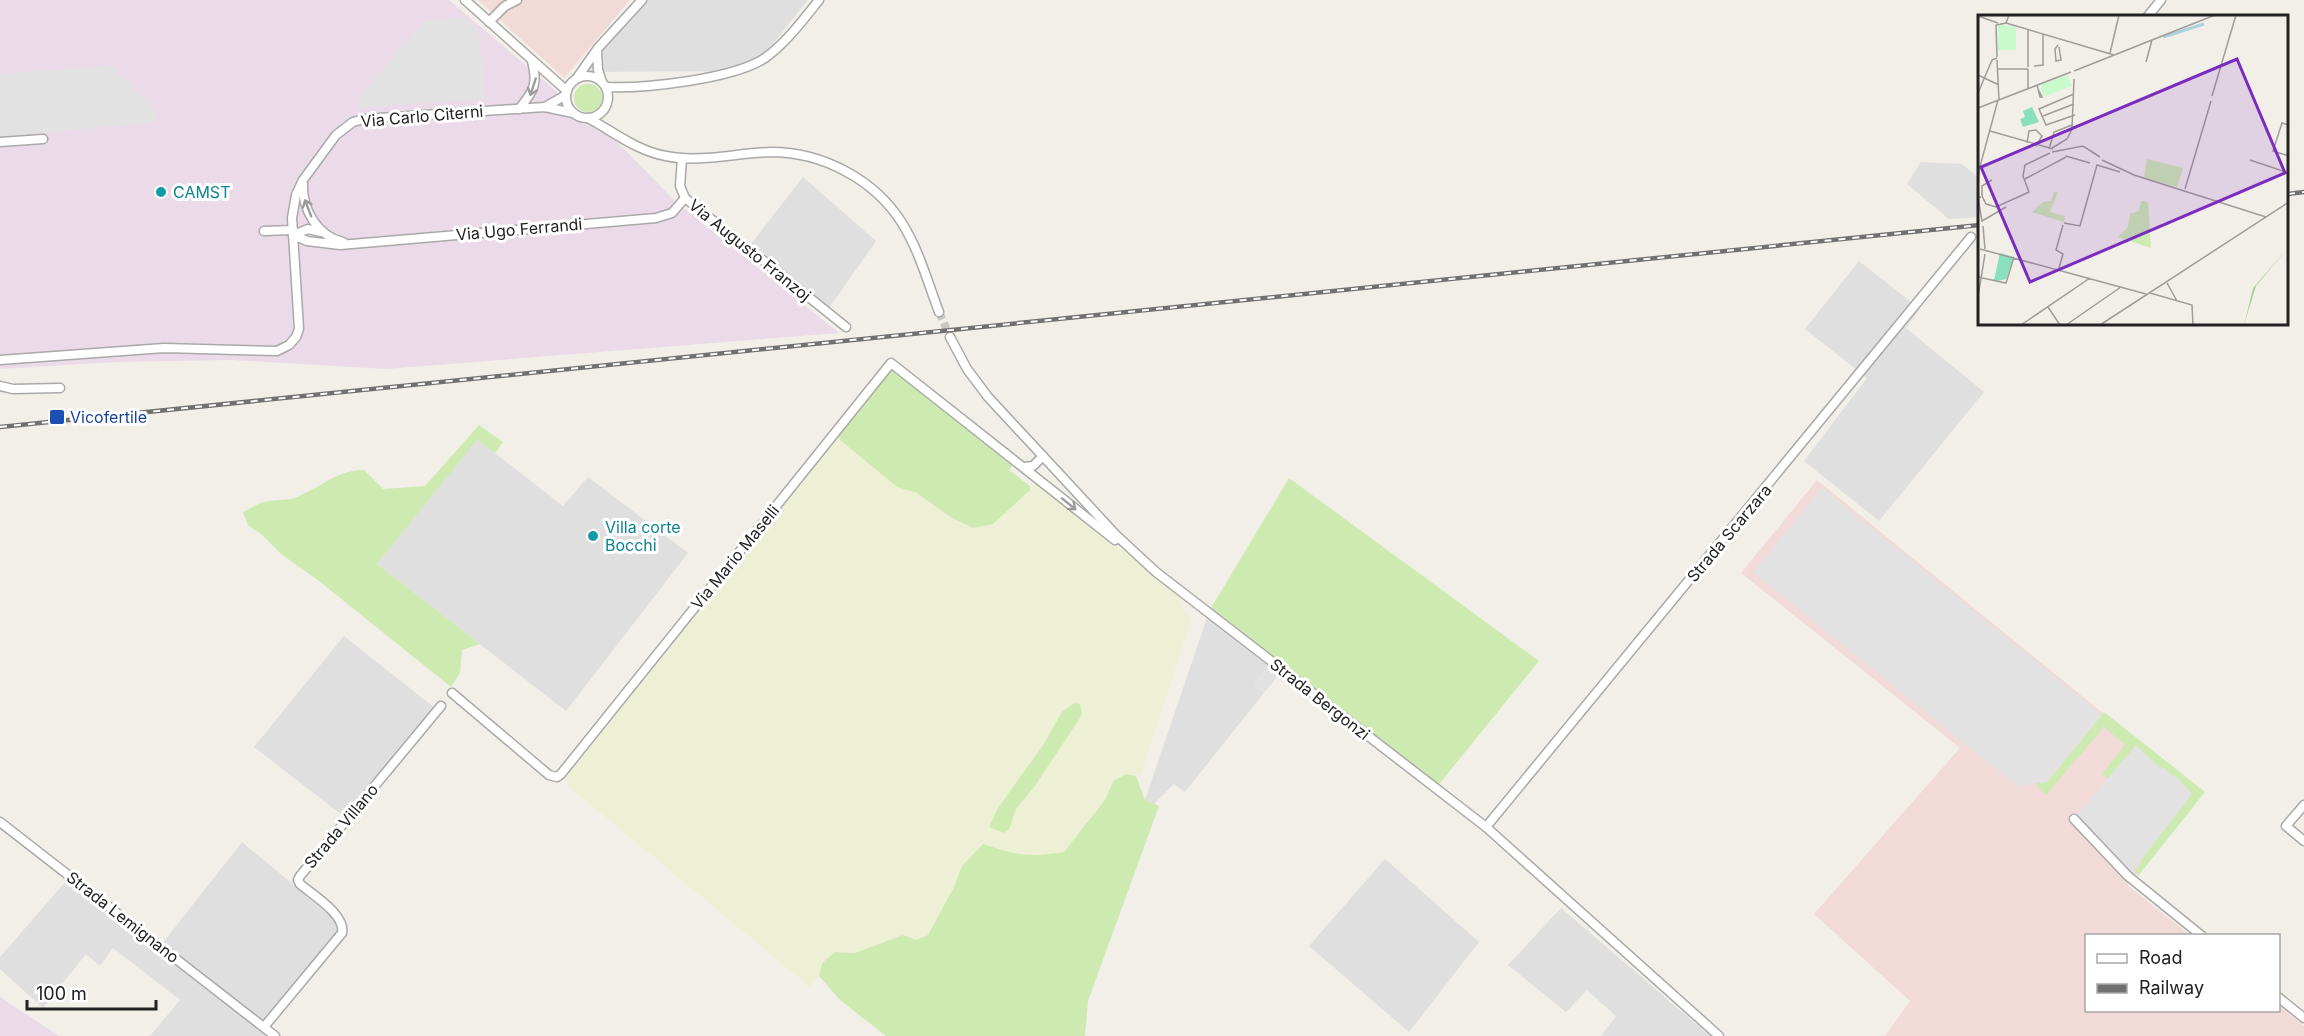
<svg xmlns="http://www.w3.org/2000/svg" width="2304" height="1036" font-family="Inter,sans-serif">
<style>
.residential{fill:#e0dfdf}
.commercial{fill:#f2dad9}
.industrial{fill:#ebdbe8}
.farmland{fill:#eef0d5}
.grass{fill:#cdebb0}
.parking{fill:#e2e2e2}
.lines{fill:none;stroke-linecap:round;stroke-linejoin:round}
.street-tunnel{stroke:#c8c6c1;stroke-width:8;stroke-dasharray:8 4;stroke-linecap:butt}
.street-casing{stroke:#a9a9a9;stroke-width:11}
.street{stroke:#fff;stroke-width:8}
.rail-casing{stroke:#707070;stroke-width:4.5}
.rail{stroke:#fff;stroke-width:2;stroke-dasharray:7;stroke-linecap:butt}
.oneway{stroke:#9c9c9c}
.culture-dot{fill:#0f9aa8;stroke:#fff;stroke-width:2}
.transit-dot{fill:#1a4fb4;stroke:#fff;stroke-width:2}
.labels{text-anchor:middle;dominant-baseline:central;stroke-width:6;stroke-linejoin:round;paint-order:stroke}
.street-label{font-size:16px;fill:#222;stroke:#fff}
.culture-label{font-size:16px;fill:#0d838f;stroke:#fff;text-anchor:start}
.transit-label{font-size:16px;fill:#164399;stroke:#fff;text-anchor:start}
.inset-river{fill:none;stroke:#aad3df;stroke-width:3}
.inset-road{fill:none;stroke:#9f9d99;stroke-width:1.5}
.view{fill:#7b2cbf;fill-opacity:0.15;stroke:#7b2cbf;stroke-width:3}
.inset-edge{fill:none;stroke:#222;stroke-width:3}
</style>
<rect width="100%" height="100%" fill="#f2efe9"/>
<!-- residential -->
<g class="residential">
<polygon points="641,0 808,0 751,71 579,72"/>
<polygon points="1921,162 1962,164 1980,179 1980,217 1949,219 1907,184"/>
<polygon points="803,177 876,241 829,308 751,244"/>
<polygon points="1859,261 1920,309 1906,328 1984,392 1879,521 1804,461 1867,378 1805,329"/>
<polygon points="477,439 563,506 588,477 688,553 566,711 377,564"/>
<polygon points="1207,618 1279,674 1185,792 1174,784 1154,804 1145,800"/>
<polygon points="344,636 436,709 346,818 254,747"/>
<polygon points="242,842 335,919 339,931 257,1029 265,1036 150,1036 180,1000 113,948 100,966 86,954 43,1008 0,969 0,957 67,880 158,949"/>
<polygon points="1385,859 1479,942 1409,1032 1309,946"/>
<polygon points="1561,908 1710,1036 1601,1036 1616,1016 1587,990 1566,1012 1508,965"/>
</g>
<!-- commercial -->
<g class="commercial">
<polygon points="478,0 630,0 564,78"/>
<polygon points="1817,480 2201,793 2127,885 2190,935 2086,936 2086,1010 2278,1010 2279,1006 2304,1026 2304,1036 1885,1036 1910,1001 1814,914 1960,748 1741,573"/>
</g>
<!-- industrial -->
<g class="industrial">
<polygon points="0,0 449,0 622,147 674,200 839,333 386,369 232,360 116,362 0,369"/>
<polygon points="0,997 59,1036 0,1036"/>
</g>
<!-- farmland -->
<polygon class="farmland" points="837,434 897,487 917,493 950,517 973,528 993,524 1037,482 1180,595 1181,606 1191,620 1141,775 1125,774 1113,780 1105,800 1064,852 1035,857 1012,854 983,844 962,866 955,887 928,935 916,940 903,935 855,953 835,952 822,963 819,976 810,987 568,786 566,776"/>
<!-- grass -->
<g class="grass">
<circle cx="588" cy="98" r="14"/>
<polygon points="892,367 1013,464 1009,470 1030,486 1030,490 993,524 973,528 950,517 917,493 897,487 840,440 837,434"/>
<path d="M479,425L503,442L495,453L477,440L377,564L480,644L462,650L460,673L451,687L319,581L281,554L262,535L248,525L243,512C250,509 258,503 265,502C274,499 284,501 294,498C318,490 337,469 364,470L383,489L425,486Z"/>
<polygon points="1289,478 1539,661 1436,788 1208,613"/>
<polygon points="1074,703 1080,704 1082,713 1080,718 1035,786 1016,809 1009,829 1004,833 989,827 998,808 1043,745 1062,712"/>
<polygon points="2104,712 2205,792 2138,876 2135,871 2141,863 2140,861 2188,799 2175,775 2173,777 2162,770 2136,746 2108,779 2102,774 2125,745 2104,727 2046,795 2036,786 2036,783 2047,782"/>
<path d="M1126,774L1136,776L1145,800L1159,806L1088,1001L1085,1036H886L840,1000L819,976L822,963L835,952L855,953L903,935L916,940L928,935L954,887L962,866L983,844C1017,855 1028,858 1064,852L1105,800L1113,781Z"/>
</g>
<!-- parking -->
<g class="parking">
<polygon points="463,17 478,29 486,99 356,108 362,94 424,22"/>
<polygon points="112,66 156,111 157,122 0,137 0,74"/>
<polygon points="1822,488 2102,715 2047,782 2017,786 1753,572"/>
<polygon points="1268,665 1279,674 1263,694 1253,685"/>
<polygon points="2136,745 2161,769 2164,767 2173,777 2175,775 2192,794 2131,873 2076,816"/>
</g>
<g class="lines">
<!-- street-tunnel -->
<polyline class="street-tunnel" points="939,312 950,337"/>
<!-- street casing -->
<g class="street-casing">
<g id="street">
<polyline points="465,0 567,91"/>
<polyline points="2148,16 2161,0"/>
<polyline points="489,22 505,6 517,0"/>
<polyline points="597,51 598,70 602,82"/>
<circle cx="587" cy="97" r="21"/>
<polyline points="577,78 598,48 642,0"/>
<path d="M606,87C643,89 734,79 765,58C786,43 803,20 819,0"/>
<polyline points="545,107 566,95"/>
<path d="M519,109C534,91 538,84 532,61"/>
<path d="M588,118C614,132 637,151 666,156C700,163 737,153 771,152C823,152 875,180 902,223C919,250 928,283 939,312"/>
<polyline points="0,142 43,139"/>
<polyline points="682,159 680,186 685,198 846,327"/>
<path d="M303,184C302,209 317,236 343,242"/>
<polyline points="264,231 293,230"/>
<polyline points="293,235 307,241 340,245 656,218 672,213 685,198"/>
<polyline points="293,235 308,229 321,232"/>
<polyline points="950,337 967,369 988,397 1116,535 1156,572 1486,827 1719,1036"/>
<polyline points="0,360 164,348 277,351 289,345 296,337 299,329 292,218 296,195 303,180 336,135 353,122 364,119 545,107 573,113"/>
<polyline points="0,386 13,389 60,388"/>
<polyline points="1024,467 1033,466 1043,456"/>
<polyline points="452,693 549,775 557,777 561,774 891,363 1115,540"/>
<polyline points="2304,805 2286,826 2304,841"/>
<polyline points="2074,819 2128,876 2202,936"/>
<polyline points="0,822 275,1036"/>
<polyline points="1486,827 1971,237"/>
<polyline points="2278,997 2304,1018"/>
<path d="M264,1027L342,933C346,915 313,895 300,884L298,880L300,876L441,706"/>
</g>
</g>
<!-- street -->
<use href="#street" class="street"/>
<!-- rail casing -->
<g class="rail-casing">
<g id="rail">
<polyline points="2288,194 2304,192"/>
<polyline points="0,427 1980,225"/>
</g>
</g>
<!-- rail -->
<use href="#rail" class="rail"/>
</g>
<!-- one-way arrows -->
<defs><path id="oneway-shaft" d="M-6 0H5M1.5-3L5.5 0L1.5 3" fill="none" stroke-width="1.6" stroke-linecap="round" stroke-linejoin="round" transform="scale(1.5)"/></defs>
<g class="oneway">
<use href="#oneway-shaft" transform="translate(533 87) rotate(108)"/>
<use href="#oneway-shaft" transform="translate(308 208) rotate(-111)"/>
<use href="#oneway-shaft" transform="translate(1069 504) rotate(39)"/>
</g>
<!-- markers -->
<g class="culture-dot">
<circle cx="161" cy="192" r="6"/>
<circle cx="593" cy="536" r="6"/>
</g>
<rect class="transit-dot" x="49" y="409" width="16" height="16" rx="3"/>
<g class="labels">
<!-- street labels -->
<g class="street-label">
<text transform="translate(422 116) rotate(-5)">Via Carlo Citerni</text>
<text transform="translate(519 229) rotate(-5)">Via Ugo Ferrandi</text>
<text transform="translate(750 250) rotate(39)">Via Augusto Franzoj</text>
<text transform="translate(1729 533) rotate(-50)">Strada Scarzara</text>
<text transform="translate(735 557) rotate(-51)">Via Mario Maselli</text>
<text transform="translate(1320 699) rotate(38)">Strada Bergonzi</text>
<text transform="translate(341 826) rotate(-50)">Strada Villano</text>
<text transform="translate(123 917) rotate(38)">Strada Lemignano</text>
</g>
<!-- culture labels -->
<g class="culture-label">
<text x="173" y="192">CAMST</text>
<text x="605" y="527">Villa corte<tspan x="605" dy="18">Bocchi</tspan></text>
</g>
<!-- transit labels -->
<g class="transit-label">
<text x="70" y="417">Vicofertile</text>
</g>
</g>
<!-- overview -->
<g transform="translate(1978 15)">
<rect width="310" height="310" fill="#f2efe9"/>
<path d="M169,144L205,153L199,172L166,163ZM76,177H80L72,197L87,201L86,207L54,197L65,187L73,186ZM163,186L170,187L173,233L140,222L150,212L152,199L161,196Z" fill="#cdebb0"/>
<path d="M310,233L278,271L266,310L275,273Z" fill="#add19e"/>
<path d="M20,9L38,12V35H20ZM90,60L94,71L65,82L63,69Z" fill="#c8facc"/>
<path d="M54,92L61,107L45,112L42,104L47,102L45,96ZM22,238L36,242L28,264L20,266L16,265Z" fill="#88e0be"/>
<path class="inset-river" d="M185,22L226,9"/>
<path class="inset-road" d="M0,1L20,8M28,8L136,40M50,15V52M80,30L77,34L78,46L83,45L81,32M132,38L141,0M19,42L18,10L28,8L31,0M19,45L21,85M168,47L174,25M56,51L65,50V19M20,54H50M50,54V73M96,56L237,0M0,60L21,70M59,70L62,82H64L60,74M0,78L14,45L19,43M96,79L61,94L68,110L97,100M234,81L258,0M0,93L93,57M65,101L96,89M311,110L304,108L295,136L311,141M12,116L75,134M49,128L51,116L58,115L64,121L58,131M74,133L89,124L94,114L96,64M71,134L76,117L94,110M74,137L105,131L122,142M88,141L112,148M124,145L156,160L288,202M272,145L311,158M47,164L88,142M14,165L4,171V181L8,189L18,192L51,177L45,161L47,150L72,138M0,174L1,155L20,85M207,174L233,86M3,182L0,183L4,206L28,192M86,208L102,211L119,150L142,157M5,211L7,234M2,234L168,279M81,253L85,239L78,235L85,210M0,262L28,268L36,242M189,268L199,286M172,278L214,290L215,310M0,282L7,239M70,292L82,310M43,310L112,263M88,310L143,272M122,310L311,187"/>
<path class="view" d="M259,44L307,158L52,267L3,152Z"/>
<rect width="310" height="310" class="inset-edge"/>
</g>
<!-- legend -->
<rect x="2085" y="934" width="195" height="78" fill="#ffffff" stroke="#a7a7a7" stroke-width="1.5"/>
<rect x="2097" y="954" width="30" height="9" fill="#ffffff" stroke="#a7a7a7" stroke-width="1.5"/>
<text x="2139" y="964" font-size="18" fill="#222222">Road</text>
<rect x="2097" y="984" width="30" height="9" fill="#707070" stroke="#a7a7a7" stroke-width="1.5"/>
<text x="2139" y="994" font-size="18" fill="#222222">Railway</text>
<!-- scale -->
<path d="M27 1000v9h129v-9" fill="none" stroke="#222222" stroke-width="3"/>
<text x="36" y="1000" font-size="18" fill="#222222" stroke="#ffffff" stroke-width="4.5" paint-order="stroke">100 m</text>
</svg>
